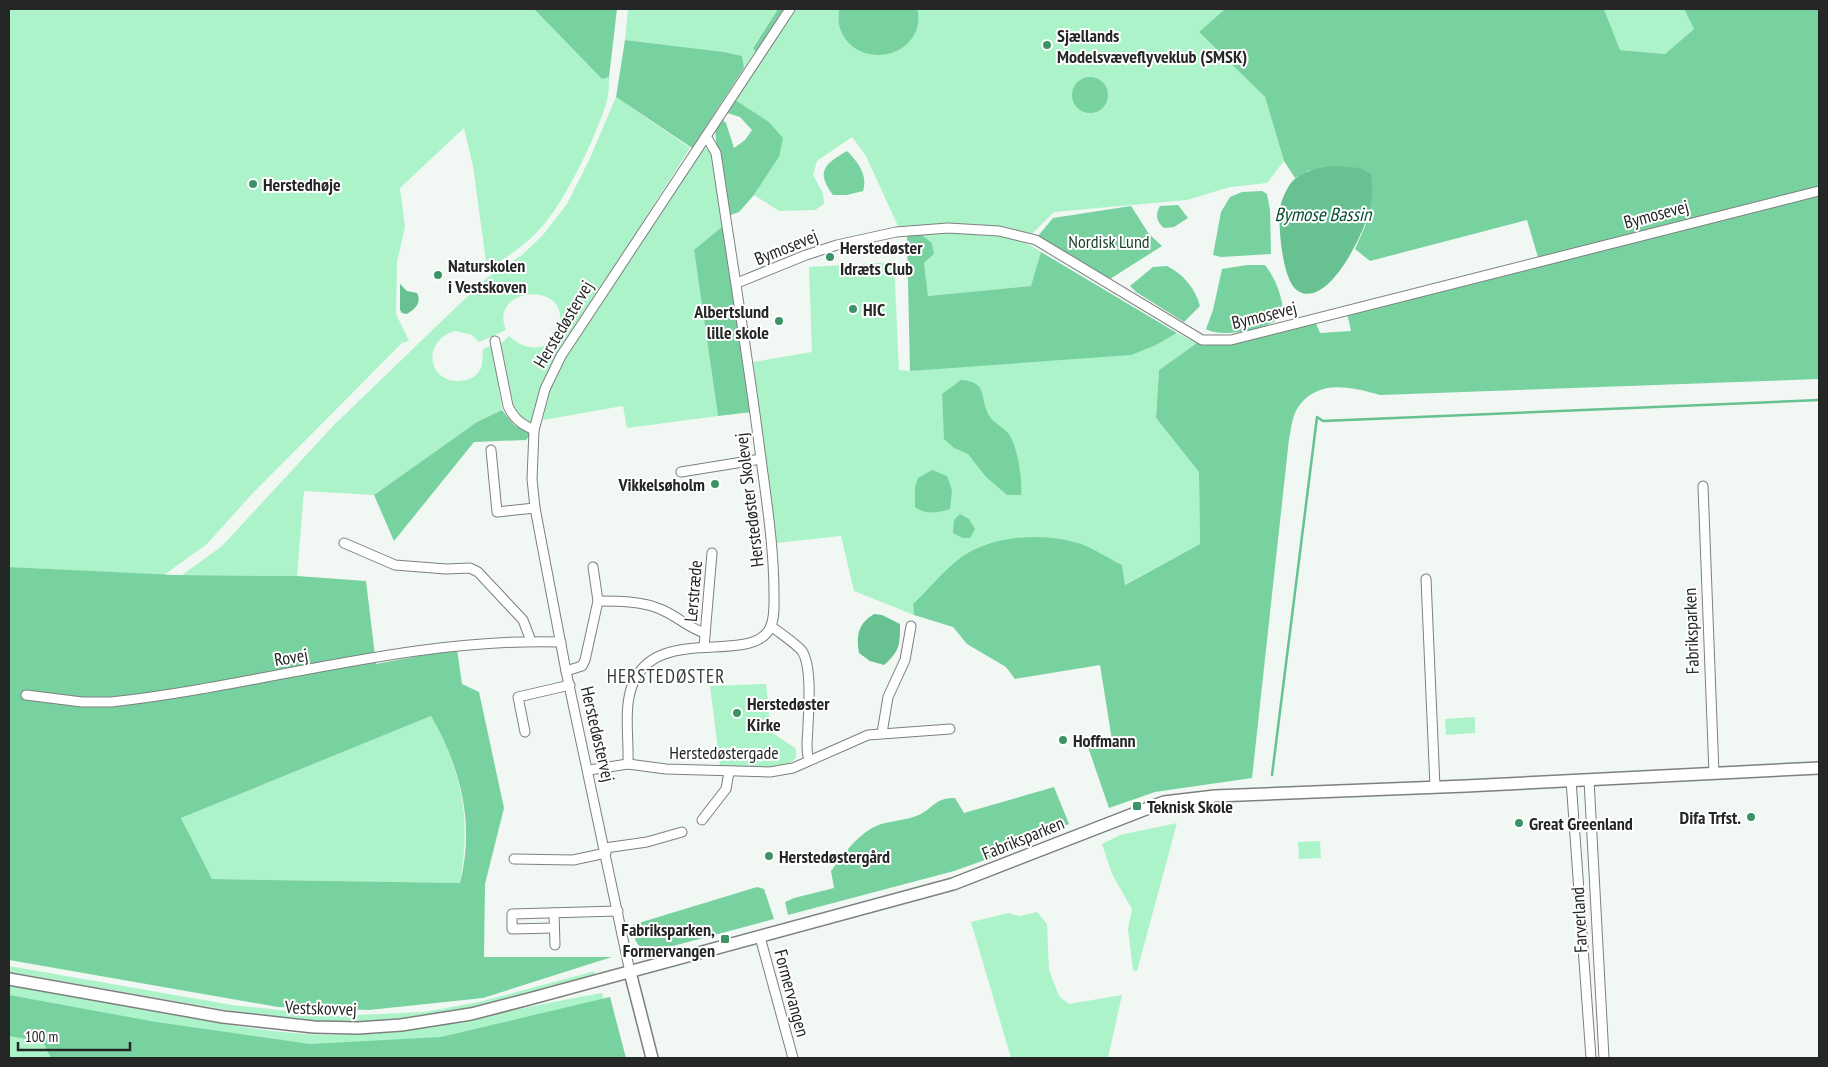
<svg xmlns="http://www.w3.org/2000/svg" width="1828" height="1067" font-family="'PT Sans Narrow',sans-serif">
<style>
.green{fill:#adf3ca}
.forest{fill:#78d2a0;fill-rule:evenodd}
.water{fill:#67c190}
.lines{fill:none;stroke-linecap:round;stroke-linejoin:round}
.stream{stroke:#67c190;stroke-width:2.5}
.minor-casing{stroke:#7c817e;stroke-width:11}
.tertiary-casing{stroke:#7c817e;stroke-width:14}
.minor{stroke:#fff;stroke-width:9}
.tertiary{stroke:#fff;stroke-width:11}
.poi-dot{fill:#3c9366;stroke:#fff;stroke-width:2}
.labels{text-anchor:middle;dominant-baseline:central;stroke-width:4;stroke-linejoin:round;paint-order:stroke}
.poi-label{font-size:18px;font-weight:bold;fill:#252726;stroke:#fff;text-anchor:start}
.street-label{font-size:18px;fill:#252726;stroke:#fff}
.park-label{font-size:18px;fill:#183f2b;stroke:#fff}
.water-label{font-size:19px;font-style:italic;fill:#044f30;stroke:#fff}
.neighbourhood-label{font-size:19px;letter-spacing:1px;fill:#363b38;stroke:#fff}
</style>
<rect width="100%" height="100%" fill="#f1f7f3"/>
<!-- green -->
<g class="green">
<path d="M9,9H534L602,79L609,77C609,85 609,93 607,100C598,134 563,206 539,230C524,246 506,258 487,269L473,166L464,128L400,188L405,227L397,262L396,314L409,341L402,343L252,494L207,544L164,575L9,567Z"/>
<polygon points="628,9 778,9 753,47 756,52 744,68 742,56 724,52 625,40"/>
<polygon points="795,9 1225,9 1199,32 1265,97 1284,161 1267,183 1230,187 1187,200 1054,212 1032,234 975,224 898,226 866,156 852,137 817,161 813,175 823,193 824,204 815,210 779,211 754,195 779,157 735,100"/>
<polygon points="1604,9 1684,9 1694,29 1665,54 1620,50"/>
<path d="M616,97L690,148L558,355L532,423L520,419L514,408L501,344L509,336C523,350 548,354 557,332C578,280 487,284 506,330L479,342L472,335L455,331C418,342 430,389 466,380C473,379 478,374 481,368C483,363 482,355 483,349L492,345L502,410L477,422L374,495L304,491L297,576L182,575L222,546L333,426L449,314L488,277L522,255L543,235L567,204L590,158Z"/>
<polygon points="705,148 712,153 723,226 694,250 718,416 627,428 623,406 543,420 548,391 564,358 698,153"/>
<path d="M949,232C980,234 1015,232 1041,252L1032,286L928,296L924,263L934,254L932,243L922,235Z"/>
<polygon points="894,262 899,370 910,371 1156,345 1177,333 1197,343 1159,370 1156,418 1199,472 1200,544 1124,585 1051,538 1026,537 1001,541 913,604 914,615 854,591 841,536 776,543 753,362 812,352 809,267"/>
<path d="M766,684L771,732L795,748C807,776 734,766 720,766L710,686Z"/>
<path d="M431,716C463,773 471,819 460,883L212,879L181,818Z"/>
<polygon points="1475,717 1475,733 1446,735 1445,719"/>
<polygon points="1177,823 1137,971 1133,970 1128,929 1132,909 1112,874 1102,844 1120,835"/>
<polygon points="1320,841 1321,858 1299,859 1298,842"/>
<polygon points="1037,912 1047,924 1049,970 1059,996 1069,1004 1122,995 1108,1058 1011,1058 971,922 1009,913 1019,916"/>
<polygon points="9,966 232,1005 335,1016 424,1012 479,1002 595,971 594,975 480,1007 424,1017 333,1023 232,1011 10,972"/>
<path d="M9,986C37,986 67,995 94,1000C165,1013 236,1029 307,1034C409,1041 504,1009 602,993L621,1058H9Z"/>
</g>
<!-- forest -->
<g class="forest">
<polygon points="534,9 617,9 609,77 602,79"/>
<polygon points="778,9 785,9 756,52 753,48"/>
<path d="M839,9H918C918,13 919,20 918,24C910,63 852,66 840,28C838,23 839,15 839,9Z"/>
<path d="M1225,9H1604L1620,50L1665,54L1694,29L1684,9H1819V379L1380,395C1351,387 1317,378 1297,409C1292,417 1291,430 1289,439L1252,778L1155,792L1109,808L1088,747L1112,740L1100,665L1015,679L1006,667L967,644L953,627L914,615L913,604C927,591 939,576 954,563C985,536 1036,532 1074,542C1091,546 1107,558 1122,565L1125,585L1200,544L1199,472L1156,418L1159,370L1197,343L1315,321L1320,333L1351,331L1347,313L1540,264L1527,220L1370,261L1355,249L1366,224L1310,170L1295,178L1284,161L1265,97L1199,32Z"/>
<polygon points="625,40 724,52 742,56 744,68 692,148 616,97"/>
<circle cx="1090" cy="95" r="18"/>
<polygon points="735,100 769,122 783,138 779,157 754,195 739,212 728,216 717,152 715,128 721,118 726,123 734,148 745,140 752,130 740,117 724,112"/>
<path d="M847,151C858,162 868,175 863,191L847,195H833C815,171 825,164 847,151Z"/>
<polygon points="1262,191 1267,194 1270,210 1271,254 1221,257 1213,255 1221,212 1230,197 1242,192"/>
<path d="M1178,205L1188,218L1174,227L1164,228C1156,221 1155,215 1160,206Z"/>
<polygon points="1131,206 1149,234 1162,246 1110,279 1038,236 1053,218"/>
<polygon points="723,226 734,289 752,412 718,416 694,250"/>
<polygon points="911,234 922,235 932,243 934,254 924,263 928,296 1031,286 1041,252 1177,333 1156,345 1131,355 910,371 907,237"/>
<path d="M1247,265H1265C1277,281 1281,294 1284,314C1272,329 1223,339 1206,329L1213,310L1222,269Z"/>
<path d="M1167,266C1184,275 1195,288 1200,306L1184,322L1136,292L1130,286L1153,267Z"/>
<path d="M961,380C990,382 978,398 990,417C994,423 1003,427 1008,433C1017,443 1023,481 1021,495H1007L986,477L968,454L954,448L944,439L942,394Z"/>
<polygon points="502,410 514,425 531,434 526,440 474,442 394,541 374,495 477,422"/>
<path d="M932,470L947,476L952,490L950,509C938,513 926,515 915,507V487L918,478Z"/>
<polygon points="960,514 969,519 975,529 970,538 963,538 953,533 954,520"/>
<path d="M9,567L175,575L297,576L366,581L376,664L457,649L462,684L479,692L504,808L485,884L484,957H612L483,998L369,1010L278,1007L9,960ZM431,716C461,768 475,824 460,883L212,879L181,818Z"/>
<path d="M1054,787L1069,824L996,856L954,871L788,915L785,902L794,898L834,888L831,871C843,855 855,838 872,828C885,820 905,822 921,814C936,805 936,798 955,798L964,813Z"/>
<path d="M757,887L764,889L774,919L658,950C636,948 636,946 632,925Z"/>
<polygon points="9,995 156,1022 310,1044 441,1037 610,997 626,1058 51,1058 43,1042 9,1036"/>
</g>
<!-- water -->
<g class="water">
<path d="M1332,166L1360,168L1371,174C1372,184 1373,194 1371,204C1367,228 1329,310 1298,291C1282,282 1278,225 1280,208C1282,198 1288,184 1296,178C1306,170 1320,168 1332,166Z"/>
<path d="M400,284L407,291L417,293C422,303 415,309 407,314L402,313L400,310Z"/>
<path d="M874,614L882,615L900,624C900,644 900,651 884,665L870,661L859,653C856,635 858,624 874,614Z"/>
</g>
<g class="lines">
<!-- stream -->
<polyline class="stream" points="1272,775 1317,417 1323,421 1819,400"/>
<!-- minor casing -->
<g class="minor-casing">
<g id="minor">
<polyline points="737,283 806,255 837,245 896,232 948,228 999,231 1036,240 1202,340 1231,340 1819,191"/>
<path d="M495,341L508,406C514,419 521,424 534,430"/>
<polyline points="491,450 497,512 535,508"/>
<polyline points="681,472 761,459"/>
<polyline points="1703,486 1714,774"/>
<polyline points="344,543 395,565 446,569 470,568 478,572 523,620 531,641"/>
<polyline points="1426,579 1435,787"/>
<path d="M598,601C617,601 642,601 660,609C676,615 688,628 705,633"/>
<path d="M771,626C781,634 794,642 802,651C812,666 809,707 808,725C808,737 805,749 809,760"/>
<polyline points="704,647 712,553"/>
<polyline points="566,671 582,666 585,660 598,601 593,567"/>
<path d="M26,695L82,702H111C259,686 411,637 561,642"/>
<polyline points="525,732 518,697 570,685"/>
<polyline points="882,733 888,697 905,660 911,626"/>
<path d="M628,764C629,741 624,711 631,689C652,621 751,667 770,628C775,618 774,605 774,594C774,549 767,504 761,459C748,357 731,255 716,153L706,136"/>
<polyline points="589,770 628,764 666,769 770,772 793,768 868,735 950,729"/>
<polyline points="1571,780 1591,1058"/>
<polyline points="1589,780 1604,1058"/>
<polyline points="702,820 726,789 729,772"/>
<polyline points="605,848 647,842 682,832"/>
<polyline points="514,859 573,860 606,853"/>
<polyline points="554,913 555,945"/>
<polyline points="554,928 512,929 512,914 618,911"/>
<polyline points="760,937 793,1058"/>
<polyline points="630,972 566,671 535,508 532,479 534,430 545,389 561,356 790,9"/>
</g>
</g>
<!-- tertiary casing -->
<g class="tertiary-casing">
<g id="tertiary">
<polyline points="630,972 652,1058"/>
<polyline points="9,979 223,1017 314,1027 358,1028 401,1025 471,1014 529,999 953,884 1164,802 1215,796 1466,786 1819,768"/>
</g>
</g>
<!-- minor -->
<use href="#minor" class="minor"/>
<!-- tertiary -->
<use href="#tertiary" class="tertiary"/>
</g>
<!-- markers -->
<g class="poi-dot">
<circle cx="1047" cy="45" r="5"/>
<circle cx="253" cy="184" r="5"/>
<circle cx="830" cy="257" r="5"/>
<circle cx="438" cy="275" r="5"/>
<circle cx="853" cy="309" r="5"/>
<circle cx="779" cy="321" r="5"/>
<circle cx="715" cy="484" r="5"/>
<circle cx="737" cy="713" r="5"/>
<circle cx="1063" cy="740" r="5"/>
<rect x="1132" y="801" width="10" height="10" rx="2.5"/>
<circle cx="1751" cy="817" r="5"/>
<circle cx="1519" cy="823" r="5"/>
<circle cx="769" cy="856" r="5"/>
<rect x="720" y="934" width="10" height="10" rx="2.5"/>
</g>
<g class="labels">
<!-- poi labels -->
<g class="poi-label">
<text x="1057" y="35">Sjællands<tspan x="1057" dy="21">Modelsvæveflyveklub (SMSK)</tspan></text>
<text x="263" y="184">Herstedhøje</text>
<text x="840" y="247">Herstedøster<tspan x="840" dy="21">Idræts Club</tspan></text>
<text x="448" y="265">Naturskolen<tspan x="448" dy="21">i Vestskoven</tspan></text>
<text x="863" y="309">HIC</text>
<text x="769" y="311" text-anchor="end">Albertslund<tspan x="769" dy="21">lille skole</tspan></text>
<text x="705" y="484" text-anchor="end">Vikkelsøholm</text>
<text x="747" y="703">Herstedøster<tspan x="747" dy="21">Kirke</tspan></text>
<text x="1073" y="740">Hoffmann</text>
<text x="1147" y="806">Teknisk Skole</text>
<text x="1741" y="817" text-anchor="end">Difa Trfst.</text>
<text x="1529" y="823">Great Greenland</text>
<text x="779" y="856">Herstedøstergård</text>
<text x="715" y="929" text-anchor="end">Fabriksparken,<tspan x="715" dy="21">Formervangen</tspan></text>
</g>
<!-- street labels -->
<g class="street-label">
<text transform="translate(1656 214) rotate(-15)">Bymosevej</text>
<text transform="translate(786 247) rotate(-22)">Bymosevej</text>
<text transform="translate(1264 315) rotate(-14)">Bymosevej</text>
<text transform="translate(563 324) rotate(-59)">Herstedøstervej</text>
<text transform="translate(749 500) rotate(-97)">Herstedøster Skolevej</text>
<text transform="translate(693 591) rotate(-85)">Lerstræde</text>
<text transform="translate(1691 631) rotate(-92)">Fabriksparken</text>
<text transform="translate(291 657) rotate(-10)">Rovej</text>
<text transform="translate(598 734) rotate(77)">Herstedøstervej</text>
<text x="724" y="752">Herstedøstergade</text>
<text transform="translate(1023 838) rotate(-22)">Fabriksparken</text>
<text transform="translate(1579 920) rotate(-93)">Farverland</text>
<text transform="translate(792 993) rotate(75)">Formervangen</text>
<text transform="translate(321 1008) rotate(2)">Vestskovvej</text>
</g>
<!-- park labels -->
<g class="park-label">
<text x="1109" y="241">Nordisk Lund</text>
</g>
<!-- water labels -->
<g class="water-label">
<text x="1323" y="214">Bymose Bassin</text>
</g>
<!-- neighbourhood labels -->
<g class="neighbourhood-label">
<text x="666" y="676">HERSTEDØSTER</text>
</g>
</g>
<!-- border -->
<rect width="1828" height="1067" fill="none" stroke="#252726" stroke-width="20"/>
<!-- scale -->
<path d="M18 1042v8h112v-8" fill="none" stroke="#252726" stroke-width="2.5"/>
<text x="25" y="1042" font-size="15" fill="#252726" stroke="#ffffff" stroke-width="4" paint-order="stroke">100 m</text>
</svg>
